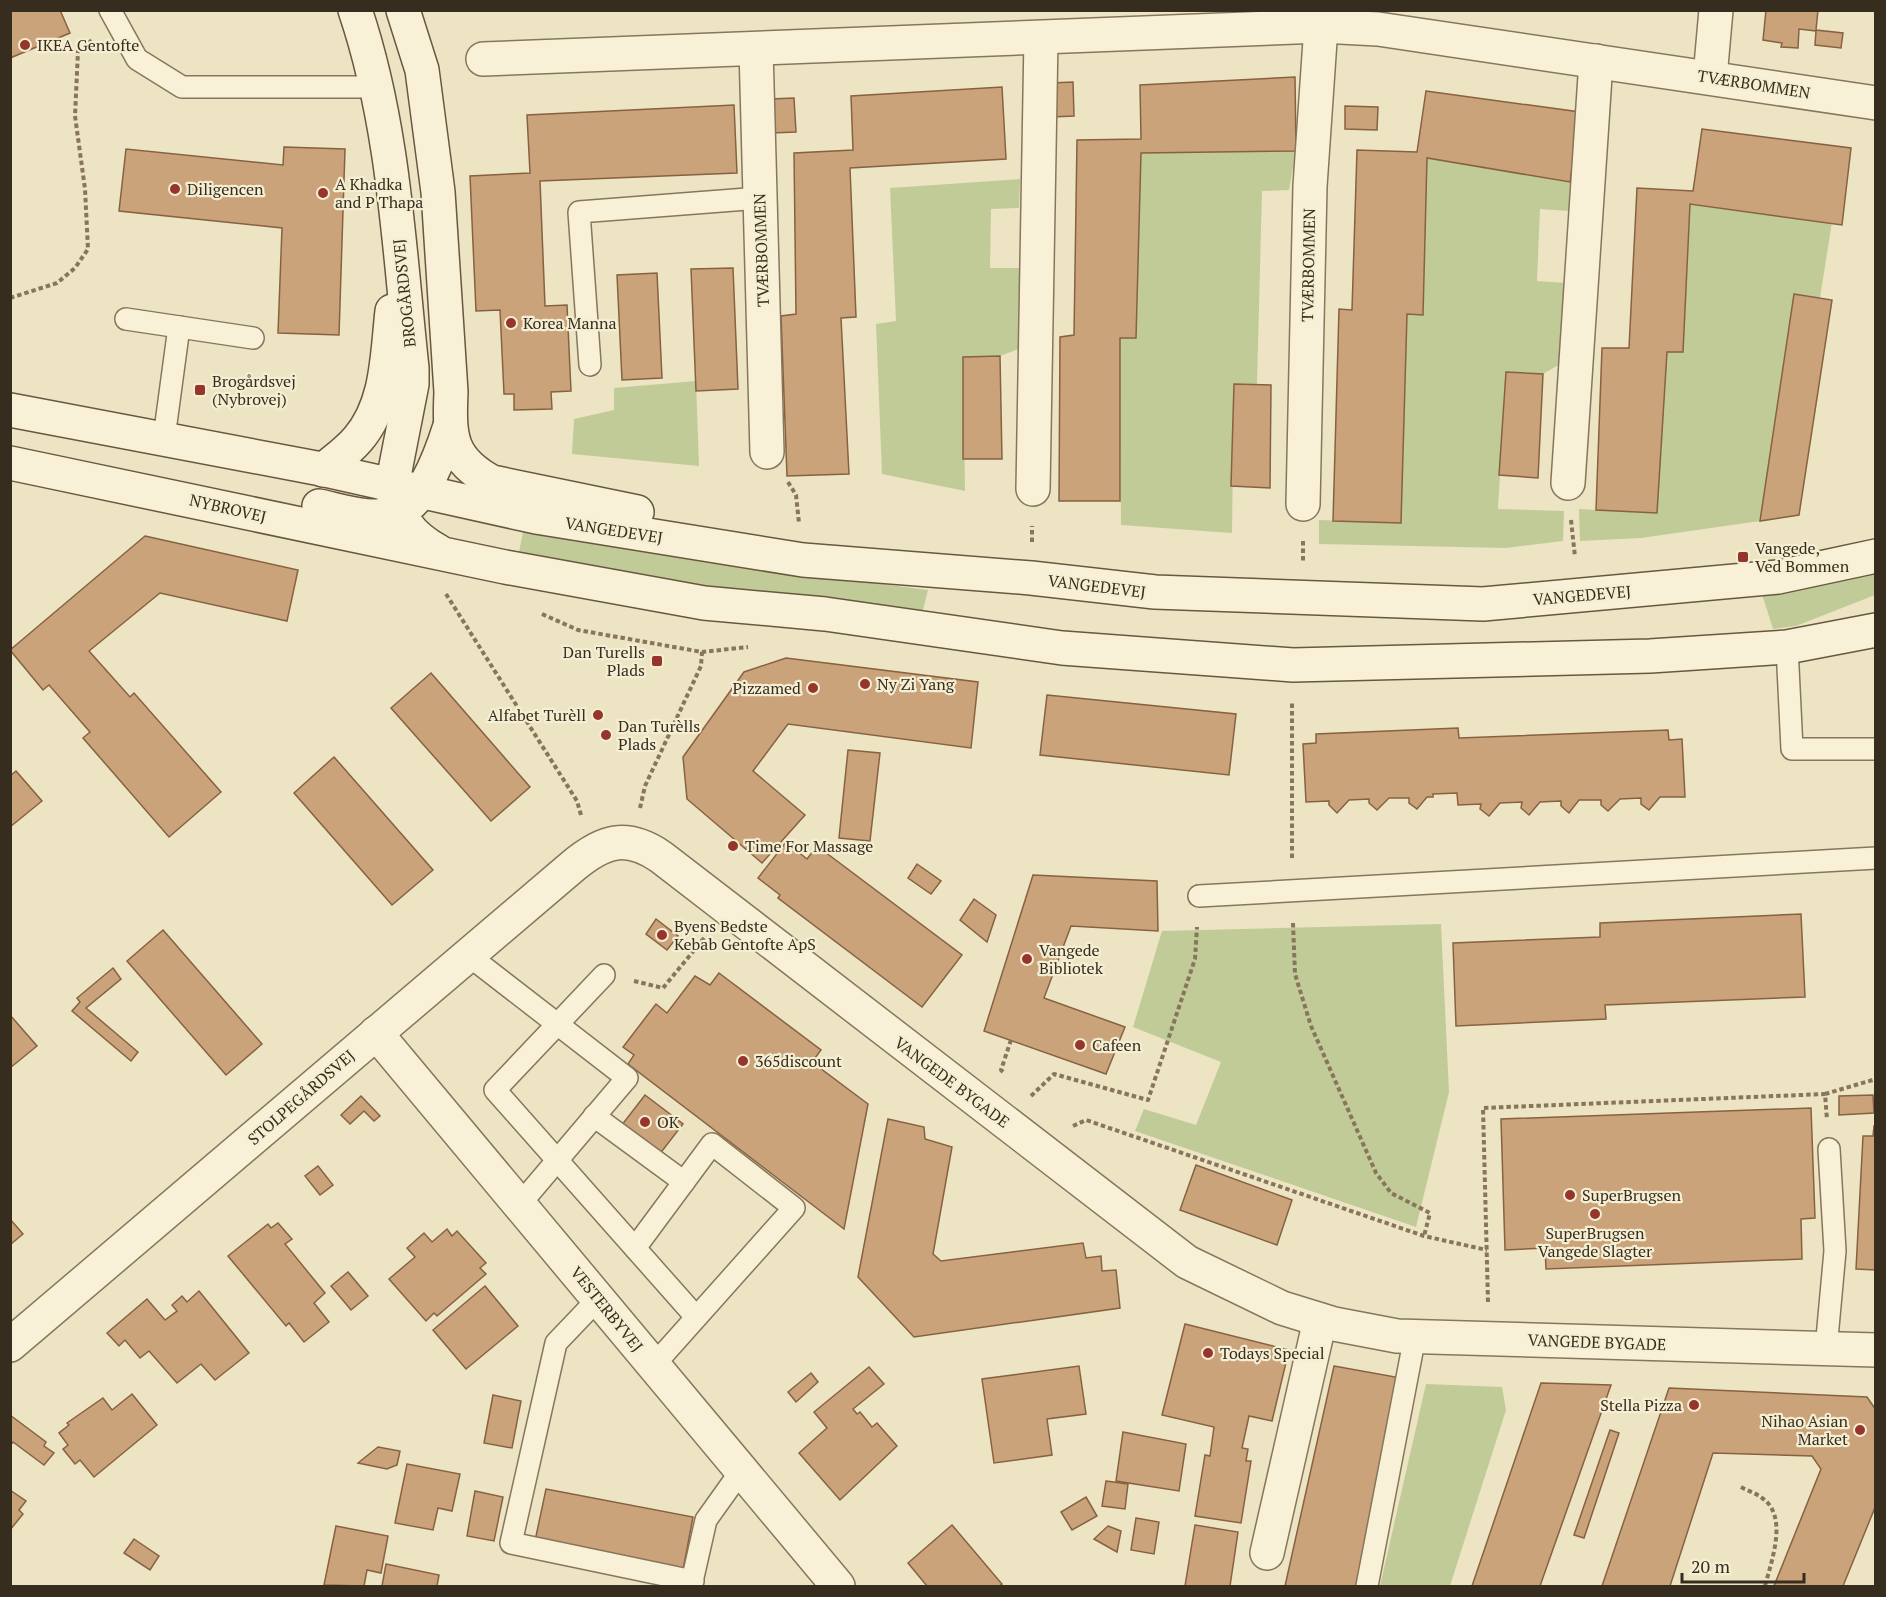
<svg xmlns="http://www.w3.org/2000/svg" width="1886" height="1597" font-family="'PT Serif',serif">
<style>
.green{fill:#c1cb98}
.building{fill:#caa37b;stroke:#866241;stroke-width:1.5}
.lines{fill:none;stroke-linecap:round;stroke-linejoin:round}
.lane-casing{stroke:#87765b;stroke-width:24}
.street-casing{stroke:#87765b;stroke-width:36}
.secondary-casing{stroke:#69573e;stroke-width:36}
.path{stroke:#87765b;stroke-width:4;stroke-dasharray:4.5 3;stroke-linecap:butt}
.lane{stroke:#f8f1d7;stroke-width:21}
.street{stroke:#f8f1d7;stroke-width:33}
.secondary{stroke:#f8f1d7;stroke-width:33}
.poi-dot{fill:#95352c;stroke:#f5eed3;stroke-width:2}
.labels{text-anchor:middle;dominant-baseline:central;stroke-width:4.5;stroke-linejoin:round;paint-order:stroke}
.poi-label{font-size:16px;fill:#372d1e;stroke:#f5eed3;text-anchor:start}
.street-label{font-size:16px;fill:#372d1e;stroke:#f5eed3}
</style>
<rect width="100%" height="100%" fill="#ede4c4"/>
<!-- green -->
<g class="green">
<polygon points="1296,151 1289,190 1262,191 1257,384 1234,384 1232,533 1121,525 1120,338 1136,338 1141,153"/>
<polygon points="1427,158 1570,182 1569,211 1540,209 1537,281 1567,283 1562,363 1543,374 1506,372 1498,509 1564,511 1563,541 1506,548 1319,544 1319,520 1401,523 1407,314 1423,314"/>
<polygon points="1020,179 1019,208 991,209 990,268 1019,268 1019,349 1000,356 963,357 965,491 882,474 876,324 896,321 890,188"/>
<polygon points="1690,204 1832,222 1820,298 1794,294 1760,521 1641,538 1580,541 1579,509 1657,513 1667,352 1683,352"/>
<polygon points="696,381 699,466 572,454 574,419 614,410 614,388"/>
<polygon points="524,527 725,564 928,590 922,614 722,589 519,552"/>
<polygon points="1875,572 1875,595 1796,626 1773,629 1762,594"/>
<polygon points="1441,924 1449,1092 1416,1227 1135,1131 1144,1109 1196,1125 1221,1062 1133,1027 1162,931"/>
<polygon points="1426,1384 1502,1387 1506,1410 1450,1586 1380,1586"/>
</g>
<!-- building -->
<g class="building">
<polygon points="10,10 60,10 70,33 10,58"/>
<polygon points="1766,10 1818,10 1816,30 1843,33 1841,48 1815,45 1816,31 1799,29 1798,48 1781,47 1782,43 1763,40"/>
<polygon points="1295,77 1296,151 1141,153 1136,338 1120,338 1120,501 1059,501 1060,337 1074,335 1077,140 1141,139 1140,85"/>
<polygon points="1073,82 1074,116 1051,117 1050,83"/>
<polygon points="1002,87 1006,159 850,168 856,317 841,318 849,474 787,476 781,316 796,314 794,153 853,150 851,96"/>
<polygon points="1426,91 1580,112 1570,182 1427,158 1423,315 1407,314 1401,523 1333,521 1339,309 1352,310 1357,150 1417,152"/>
<polygon points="794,98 796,132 771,133 770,99"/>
<polygon points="734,105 737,173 540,181 545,306 567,305 571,391 551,392 552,409 514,410 514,394 504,394 500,310 476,311 470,176 530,173 527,115"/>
<polygon points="1345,106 1378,107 1377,130 1345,129"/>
<polygon points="1702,129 1851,148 1842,225 1690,204 1683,352 1667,352 1657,513 1596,510 1602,348 1629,348 1637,188 1693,191"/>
<polygon points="284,147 345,149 339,335 278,333 282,228 119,211 126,149 283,165"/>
<polygon points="733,268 738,389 696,391 691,269"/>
<polygon points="657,273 662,378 622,380 617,275"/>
<polygon points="1794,294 1832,300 1799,515 1760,521"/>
<polygon points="1000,356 1002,459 963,459 963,357"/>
<polygon points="1506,372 1543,374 1538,478 1499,475"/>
<polygon points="1234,384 1271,385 1270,488 1231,486"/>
<polygon points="145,536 298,570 287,621 160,593 89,651 130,697 134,693 221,792 169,837 83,738 90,732 49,685 43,690 10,650"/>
<polygon points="786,658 978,682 971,748 788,724 753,771 805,815 762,863 687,799 683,757 744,672"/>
<polygon points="431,673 530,787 491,821 391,708"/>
<polygon points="1047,695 1236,714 1229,775 1040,755"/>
<polygon points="1458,728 1459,738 1668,730 1669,740 1682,739 1685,797 1660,797 1649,810 1641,804 1641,798 1620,799 1608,811 1601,805 1601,800 1579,800 1569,813 1561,806 1561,801 1540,802 1529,815 1521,808 1522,802 1500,803 1489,816 1480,809 1481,804 1458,805 1457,793 1433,794 1433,797 1427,797 1417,809 1409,803 1409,798 1389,798 1377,810 1369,803 1369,799 1349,800 1337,813 1329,805 1329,801 1306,802 1303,744 1316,743 1316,734"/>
<polygon points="848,750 880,753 870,841 839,838"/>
<polygon points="334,757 433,870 392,905 294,793"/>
<polygon points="16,771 42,801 10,827 10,776"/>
<polygon points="786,842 807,859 817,846 962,955 922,1007 778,898 780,895 758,878"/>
<polygon points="917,864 941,881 931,894 908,878"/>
<polygon points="1033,875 1157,881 1158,931 1071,926 1044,998 1125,1027 1106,1074 984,1031"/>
<polygon points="974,899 996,915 987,942 960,920"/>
<polygon points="1801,914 1805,997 1605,1005 1606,1019 1456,1026 1453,943 1600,937 1600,923"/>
<polygon points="656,919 678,936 667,950 646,934"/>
<polygon points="163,930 262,1044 226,1075 127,961"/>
<polygon points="113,968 121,979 86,1008 138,1052 131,1061 72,1011 80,1002 77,998"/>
<polygon points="719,973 821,1050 812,1062 868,1104 844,1229 628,1064 634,1055 623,1047 656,1004 667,1013 695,976 710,985"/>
<polygon points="10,1015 37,1046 10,1068"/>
<polygon points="645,1095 683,1124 659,1155 621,1126"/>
<polygon points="1873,1095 1874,1113 1839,1115 1839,1096"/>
<polygon points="361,1096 380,1116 374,1121 364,1111 350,1124 341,1115"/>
<polygon points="1811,1108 1815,1218 1801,1219 1802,1259 1546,1269 1545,1248 1505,1250 1501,1119"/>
<polygon points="888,1119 924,1127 925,1139 952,1147 933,1254 941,1261 1083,1243 1086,1258 1101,1256 1102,1271 1116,1270 1120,1308 914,1337 858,1277"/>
<polygon points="1874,1126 1876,1126 1876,1270 1856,1269 1863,1136 1873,1136"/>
<polygon points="1196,1165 1292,1200 1277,1245 1180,1210"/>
<polygon points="318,1166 333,1185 320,1195 305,1176"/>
<polygon points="10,1219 23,1234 10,1245"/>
<polygon points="278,1223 292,1239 285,1244 325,1293 314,1303 329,1322 304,1342 289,1323 286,1326 228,1256 268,1224 271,1228"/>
<polygon points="447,1229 452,1236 457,1231 486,1263 480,1268 486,1274 437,1316 434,1313 426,1321 389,1279 415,1257 407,1248 424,1233 432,1242"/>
<polygon points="348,1272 368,1296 351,1310 331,1286"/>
<polygon points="485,1286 518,1326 466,1369 433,1330"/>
<polygon points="199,1291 249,1353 215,1380 201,1364 177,1383 149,1351 140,1358 125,1340 119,1346 107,1333 147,1299 165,1320 177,1311 172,1305 182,1296 187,1302"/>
<polygon points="1185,1324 1289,1350 1272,1421 1249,1416 1242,1448 1248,1449 1246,1461 1251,1461 1241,1523 1195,1516 1205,1455 1210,1456 1214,1427 1162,1415"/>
<polygon points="1079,1366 1086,1414 1047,1419 1052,1455 994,1463 982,1379"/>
<polygon points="1334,1366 1401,1378 1356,1586 1285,1586"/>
<polygon points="869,1367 884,1384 853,1409 857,1414 860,1412 872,1427 877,1423 897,1446 840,1500 799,1453 827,1428 814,1412"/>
<polygon points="811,1373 818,1382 796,1402 788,1392"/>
<polygon points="1541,1383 1611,1385 1540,1586 1472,1586"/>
<polygon points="1669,1388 1867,1397 1876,1410 1876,1505 1843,1586 1774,1586 1821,1469 1812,1456 1713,1453 1670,1586 1602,1586"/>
<polygon points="132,1394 157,1425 94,1477 80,1460 75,1464 63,1449 68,1445 59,1433 69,1425 67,1423 103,1398 112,1410"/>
<polygon points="493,1395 521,1401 512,1448 484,1443"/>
<polygon points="10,1415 46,1442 44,1446 54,1453 44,1465 13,1442 10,1446"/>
<polygon points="1610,1430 1619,1433 1584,1538 1574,1535"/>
<polygon points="1123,1432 1186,1444 1179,1491 1116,1481"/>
<polygon points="378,1447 400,1451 397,1465 387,1469 358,1463"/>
<polygon points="407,1464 460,1474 452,1511 438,1508 433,1530 395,1523"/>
<polygon points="1106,1481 1128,1484 1125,1509 1102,1506"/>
<polygon points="546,1489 693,1517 683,1570 535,1541"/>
<polygon points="10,1490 26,1501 19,1510 23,1514 10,1530"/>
<polygon points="475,1491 503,1497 494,1541 467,1536"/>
<polygon points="1086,1497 1097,1516 1072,1530 1061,1512"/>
<polygon points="1136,1518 1159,1522 1154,1554 1131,1550"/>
<polygon points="952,1525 1002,1584 999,1586 927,1586 908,1563"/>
<polygon points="1195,1525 1238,1532 1230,1586 1185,1586"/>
<polygon points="336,1526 388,1536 381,1573 367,1570 364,1586 324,1585"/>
<polygon points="1108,1526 1121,1531 1117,1552 1094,1539"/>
<polygon points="134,1539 159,1556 150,1570 124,1553"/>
<polygon points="386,1564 439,1575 437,1586 382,1586"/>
</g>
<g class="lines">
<!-- lane casing -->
<g class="lane-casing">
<g id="lane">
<polyline points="110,10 137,59 182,87 377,87"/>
<polyline points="126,319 253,338"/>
<polyline points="590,365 579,212 760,198"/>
<polyline points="164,438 179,327"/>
<polyline points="1787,647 1792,749 1876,749"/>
<polyline points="1199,896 1876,858"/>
<polyline points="468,955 627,1078 521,1203"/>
<polyline points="604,975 495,1090 696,1317"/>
<polyline points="594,1116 684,1182"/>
<polyline points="635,1248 712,1144 794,1208 653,1366"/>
<polyline points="598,1299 556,1343 511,1543 693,1581"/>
<polyline points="1826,1349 1835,1251 1829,1149"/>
<polyline points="691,1586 706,1520 741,1471"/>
<polyline points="1367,1586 1415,1336"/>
</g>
</g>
<!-- street casing -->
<g class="street-casing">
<g id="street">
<polyline points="756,49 767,452"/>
<polyline points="483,59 1321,26 1378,29 1876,103"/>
<polyline points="1710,77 1716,10"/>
<polyline points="1568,483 1596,61"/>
<polyline points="1033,489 1041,38"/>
<polyline points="1303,504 1310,186 1321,26"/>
<polyline points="376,1033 838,1586"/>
<path d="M10,1345L573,866C603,841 626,833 661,857L1187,1262L1282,1308L1334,1324L1397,1336L1876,1350"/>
<polyline points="1267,1553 1320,1320"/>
</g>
</g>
<!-- secondary casing -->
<g class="secondary-casing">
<g id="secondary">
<path d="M355,10C394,125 399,248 412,368V384L392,486C396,517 411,536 438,551"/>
<path d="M403,10L422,70L438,192L451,392C449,437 450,459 492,482L637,512"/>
<polyline points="10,410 316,468 536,517 803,560 1031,578 1155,592 1483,604 1778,577 1876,556"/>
<polyline points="10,463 505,567 704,603 825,614 1062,648 1293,665 1650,656 1787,647 1876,630"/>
<path d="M323,470C335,460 348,451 358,439C388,404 387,355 392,311"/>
<path d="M319,506C343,511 374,522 398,512C425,501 442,451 450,426"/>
</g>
</g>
<!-- path -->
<g class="path">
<polyline points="10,298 57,283 75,268 88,249 85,189 75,116 78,51 92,40"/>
<polyline points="788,482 796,495 799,523"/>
<polyline points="1571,520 1575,557"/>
<polyline points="1303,541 1303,561"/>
<polyline points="1032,542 1032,526"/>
<polyline points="446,594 577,801 581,815"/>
<polyline points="542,614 578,630 702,652 748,647"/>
<polyline points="640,808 645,786 701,666 702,652"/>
<polyline points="1292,858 1292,701"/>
<polyline points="1293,923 1295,974 1311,1026 1376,1173 1391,1193 1430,1213 1424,1236"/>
<polyline points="634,981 663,988 705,937"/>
<polyline points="1003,1072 1001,1070 1011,1040"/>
<polyline points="1825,1094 1876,1079"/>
<polyline points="1031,1096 1054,1074 1148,1100 1195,959 1197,927"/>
<polyline points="1073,1126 1086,1120 1424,1236 1487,1250"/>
<polyline points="1488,1302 1483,1108 1825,1094 1827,1120"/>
<path d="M1741,1487C1748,1491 1756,1493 1762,1498C1789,1516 1771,1562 1765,1586"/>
</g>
<!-- lane -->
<use href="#lane" class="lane"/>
<!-- street -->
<use href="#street" class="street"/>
<!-- secondary -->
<use href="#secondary" class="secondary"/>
</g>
<!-- markers -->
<g class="poi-dot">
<circle cx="25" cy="45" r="6"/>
<circle cx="175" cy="189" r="6"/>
<circle cx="323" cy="193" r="6"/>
<circle cx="511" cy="323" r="6"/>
<rect x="194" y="384" width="12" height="12" rx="3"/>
<rect x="1737" y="551" width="12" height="12" rx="3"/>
<rect x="651" y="655" width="12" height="12" rx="3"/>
<circle cx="865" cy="684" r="6"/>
<circle cx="813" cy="688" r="6"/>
<circle cx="598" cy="715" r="6"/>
<circle cx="606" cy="735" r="6"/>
<circle cx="733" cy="846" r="6"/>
<circle cx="662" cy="935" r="6"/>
<circle cx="1027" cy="959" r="6"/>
<circle cx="1080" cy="1045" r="6"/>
<circle cx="743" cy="1061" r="6"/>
<circle cx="645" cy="1122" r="6"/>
<circle cx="1570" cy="1195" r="6"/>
<circle cx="1595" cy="1214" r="6"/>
<circle cx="1208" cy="1353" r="6"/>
<circle cx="1694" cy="1405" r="6"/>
<circle cx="1860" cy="1430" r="6"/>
</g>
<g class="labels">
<!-- poi labels -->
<g class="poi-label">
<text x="37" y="45">IKEA Gentofte</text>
<text x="335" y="184">A Khadka<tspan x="335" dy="18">and P Thapa</tspan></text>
<text x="187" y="189">Diligencen</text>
<text x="523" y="323">Korea Manna</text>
<text x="212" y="381">Brogårdsvej<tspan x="212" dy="18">(Nybrovej)</tspan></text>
<text x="1755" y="548">Vangede,<tspan x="1755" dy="18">Ved Bommen</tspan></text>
<text x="645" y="652" text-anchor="end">Dan Turells<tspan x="645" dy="18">Plads</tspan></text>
<text x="877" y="684">Ny Zi Yang</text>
<text x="801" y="688" text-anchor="end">Pizzamed</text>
<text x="586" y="715" text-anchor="end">Alfabet Turèll</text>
<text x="618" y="726">Dan Turèlls<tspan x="618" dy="18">Plads</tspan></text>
<text x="745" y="846">Time For Massage</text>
<text x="674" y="926">Byens Bedste<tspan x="674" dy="18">Kebab Gentofte ApS</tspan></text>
<text x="1039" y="950">Vangede<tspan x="1039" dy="18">Bibliotek</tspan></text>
<text x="1092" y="1045">Cafeen</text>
<text x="755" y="1061">365discount</text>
<text x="657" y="1122">OK</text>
<text x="1582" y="1195">SuperBrugsen</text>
<text x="1595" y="1233" text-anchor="middle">SuperBrugsen<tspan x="1595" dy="18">Vangede Slagter</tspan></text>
<text x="1220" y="1353">Todays Special</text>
<text x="1682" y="1405" text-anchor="end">Stella Pizza</text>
<text x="1848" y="1421" text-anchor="end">Nihao Asian<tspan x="1848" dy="18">Market</tspan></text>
</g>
<!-- street labels -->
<g class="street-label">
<text transform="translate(1754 84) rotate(9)">TVÆRBOMMEN</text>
<text transform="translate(761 250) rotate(-92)">TVÆRBOMMEN</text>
<text transform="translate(1308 265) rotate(-89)">TVÆRBOMMEN</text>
<text transform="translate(404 293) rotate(-96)">BROGÅRDSVEJ</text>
<text transform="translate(228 508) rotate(13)">NYBROVEJ</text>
<text transform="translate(614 530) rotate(9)">VANGEDEVEJ</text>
<text transform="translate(1097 586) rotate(7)">VANGEDEVEJ</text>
<text transform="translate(1582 595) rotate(-5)">VANGEDEVEJ</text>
<text transform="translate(952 1082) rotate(37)">VANGEDE BYGADE</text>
<text transform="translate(301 1097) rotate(-41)">STOLPEGÅRDSVEJ</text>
<text transform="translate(607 1309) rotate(51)">VESTERBYVEJ</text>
<text transform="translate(1597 1342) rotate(2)">VANGEDE BYGADE</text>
</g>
</g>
<!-- border -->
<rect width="1886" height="1597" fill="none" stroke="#372d1e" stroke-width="24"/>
<!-- scale -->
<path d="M1682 1573v9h122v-9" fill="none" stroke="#372d1e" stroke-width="3"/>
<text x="1691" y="1573" font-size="18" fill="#372d1e" stroke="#f5eed3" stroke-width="4.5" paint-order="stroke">20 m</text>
</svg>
